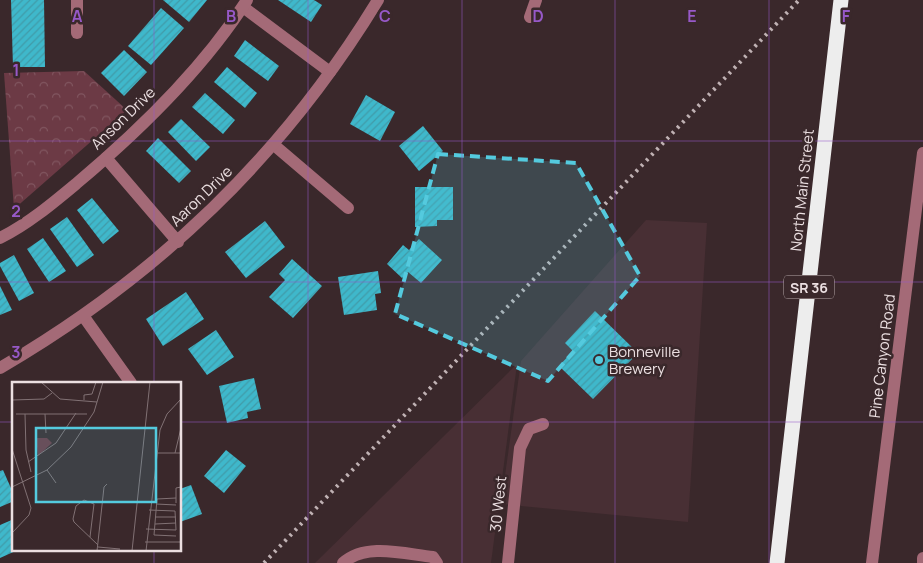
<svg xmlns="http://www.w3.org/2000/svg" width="923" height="563" font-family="Manrope,sans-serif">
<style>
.built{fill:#482f34}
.park{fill:url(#park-crowns)}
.building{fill:url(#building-hatch)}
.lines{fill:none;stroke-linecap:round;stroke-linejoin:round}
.minor{stroke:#a46a77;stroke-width:12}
.highway{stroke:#ededed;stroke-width:15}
.rail{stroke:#c0b2b4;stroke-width:4;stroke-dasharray:2.5 5;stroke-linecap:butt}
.marked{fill:#54cade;fill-opacity:0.2;stroke:#54cade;stroke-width:4;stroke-dasharray:10 6;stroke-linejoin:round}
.grid{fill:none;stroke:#9759c8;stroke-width:1;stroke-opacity:0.55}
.poi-dot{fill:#54cade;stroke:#3a282b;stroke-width:2}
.labels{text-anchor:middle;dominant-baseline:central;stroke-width:5;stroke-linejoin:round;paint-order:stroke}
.shield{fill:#3a282b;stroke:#b6a8aa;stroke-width:1}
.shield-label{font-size:14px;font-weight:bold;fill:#ebdfe1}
.street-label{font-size:15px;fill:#ebdfe1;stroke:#3a282b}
.poi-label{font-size:15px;fill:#ebdfe1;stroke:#3a282b;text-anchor:start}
.inset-road{fill:none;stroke:#817174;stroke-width:1}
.view{fill:#54cade;fill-opacity:0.15;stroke:#54cade;stroke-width:2.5}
.inset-edge{fill:none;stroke:#ebdfe1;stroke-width:2.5}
.grid-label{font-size:16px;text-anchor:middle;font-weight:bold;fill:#9759c8;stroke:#3a282b;stroke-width:5;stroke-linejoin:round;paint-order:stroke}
</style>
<defs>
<pattern id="park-crowns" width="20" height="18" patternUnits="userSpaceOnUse" patternTransform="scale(1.25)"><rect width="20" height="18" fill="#6c3a45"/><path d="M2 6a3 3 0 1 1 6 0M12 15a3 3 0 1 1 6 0" fill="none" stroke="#815660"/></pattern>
<pattern id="building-hatch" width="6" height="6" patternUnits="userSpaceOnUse" patternTransform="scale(1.25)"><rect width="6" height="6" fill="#3fb8cb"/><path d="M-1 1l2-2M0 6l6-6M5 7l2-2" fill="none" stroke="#419ba9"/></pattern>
</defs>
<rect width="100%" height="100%" fill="#3a282b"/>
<!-- built -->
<g class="built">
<polygon points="646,220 707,223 688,522 501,504 521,361"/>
<polygon points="517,364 491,563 315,563"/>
</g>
<!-- park -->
<polygon class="park" points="84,71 127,110 14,209 4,73"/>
<!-- building -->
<g class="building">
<polygon points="11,0 44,0 45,67 13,67"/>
<polygon points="163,0 207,0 189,22"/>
<polygon points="278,0 314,0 322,5 311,22"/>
<polygon points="161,8 184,28 151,65 128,46"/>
<polygon points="245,40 279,66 268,81 234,56"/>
<polygon points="124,50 147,72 124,96 101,73"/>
<polygon points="227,67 257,93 245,108 214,82"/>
<polygon points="205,93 235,120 223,134 192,107"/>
<polygon points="366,95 395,112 380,141 350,124"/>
<polygon points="181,119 210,147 196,161 168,132"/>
<polygon points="423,126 443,151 419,171 399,146"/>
<polygon points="158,138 191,171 179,183 146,151"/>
<polygon points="415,187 453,187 453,220 437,220 437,226 415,227"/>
<polygon points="92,198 119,231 103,244 77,210"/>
<polygon points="67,217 94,255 77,267 50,229"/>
<polygon points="265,221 285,247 246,278 225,252"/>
<polygon points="43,238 66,271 49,282 27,249"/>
<polygon points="419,239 442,260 421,283 408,272 402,278 387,264 403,245 409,250"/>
<polygon points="14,255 34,293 19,301 0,266 0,263"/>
<polygon points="292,259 322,286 293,318 269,297 285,280 279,274"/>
<polygon points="378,271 381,293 375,294 377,310 344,315 338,277"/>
<polygon points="0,286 12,310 0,315"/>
<polygon points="186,292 204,319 163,346 146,319"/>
<polygon points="595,311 638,353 593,399 559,366 573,351 565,343"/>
<polygon points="216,330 234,357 207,375 188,349"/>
<polygon points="254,378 261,409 247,412 248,418 227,423 219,386"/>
<polygon points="226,450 246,466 224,493 204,476"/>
<polygon points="3,470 14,495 14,501 0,507 0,471"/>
<polygon points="191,485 202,514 180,522 180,489"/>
<polygon points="14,519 14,549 20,549 0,558 0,525"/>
</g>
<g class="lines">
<!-- minor -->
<g class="minor">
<polyline points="77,0 77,33"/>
<polyline points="243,7 330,72"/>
<polyline points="530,17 536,0"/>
<polyline points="274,145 348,208"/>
<polyline points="106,158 178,242"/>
<path d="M0,238C28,224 53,203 77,183C140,130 203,69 247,0"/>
<polyline points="84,317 131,383"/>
<path d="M0,368C158,276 283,156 378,0"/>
<path d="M343,563C366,542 405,554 433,557L437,563"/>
<polyline points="508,563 520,448 529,429 543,424"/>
<polyline points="872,563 923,153"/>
<polyline points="923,563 923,558"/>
</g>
<!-- highway -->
<polyline class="highway" points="777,563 841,0"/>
<!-- rail -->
<polyline class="rail" points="264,563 799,0"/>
</g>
<!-- marked area -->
<path class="marked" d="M438,154L576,163L640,276L548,381L395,314Z"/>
<!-- grid -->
<path class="grid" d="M154,0V383M308,0V563M462,0V563M615,0V563M769,0V563M0,141H923M0,282H923M0,422H14M180,422H923M154,549V563"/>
<!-- markers -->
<circle class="poi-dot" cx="599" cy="360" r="5"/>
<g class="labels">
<!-- shield labels -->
<rect class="shield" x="784" y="275.5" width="50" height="23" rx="4"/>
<g class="shield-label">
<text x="809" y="287">SR 36</text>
</g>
<!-- street labels -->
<g class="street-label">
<text transform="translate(123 118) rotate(-44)">Anson Drive</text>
<text transform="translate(802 190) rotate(-84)">North Main Street</text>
<text transform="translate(201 196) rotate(-44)">Aaron Drive</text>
<text transform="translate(882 356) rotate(-83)">Pine Canyon Road</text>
<text transform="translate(498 504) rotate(-84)">30 West</text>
</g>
<!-- poi labels -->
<g class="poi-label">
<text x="609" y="351">Bonneville<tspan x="609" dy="17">Brewery</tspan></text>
</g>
</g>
<!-- overview -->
<g transform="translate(12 382)">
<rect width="169" height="169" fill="#3a282b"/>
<path d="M24,56H35L40,61L26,74Z" fill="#6c3a45"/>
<path class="inset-road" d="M29,0L48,17L85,20M0,18L32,17L40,11M72,18V13L80,12L84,0M4,32H75M13,32L14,68L19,90M33,32L34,51M0,67L19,126L17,133L0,151M144,71H169M163,71L169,46M16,80L44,61L64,31M35,88L44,101M0,105L35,88L59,65L82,30L91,0M164,116L145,117L142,153L164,154M164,121V106L169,105M144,122L164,123M143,135H164M143,142L164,141M134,147L164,148L163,129L137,128M78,155L82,122L72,118L64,124L61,137L62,140L86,163M133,160H169M86,165L108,167M85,169L92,105L95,102M120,169L138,0M134,169L148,48L155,32L169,17"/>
<path class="view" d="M24,46H144V120H24Z"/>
<rect width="169" height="169" class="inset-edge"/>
</g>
<g class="grid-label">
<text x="77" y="22">A</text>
<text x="231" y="22">B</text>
<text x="385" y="22">C</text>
<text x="538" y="22">D</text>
<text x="692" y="22">E</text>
<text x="846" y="22">F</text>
<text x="16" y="76">1</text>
<text x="16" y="217">2</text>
<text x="16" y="358">3</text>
</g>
</svg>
